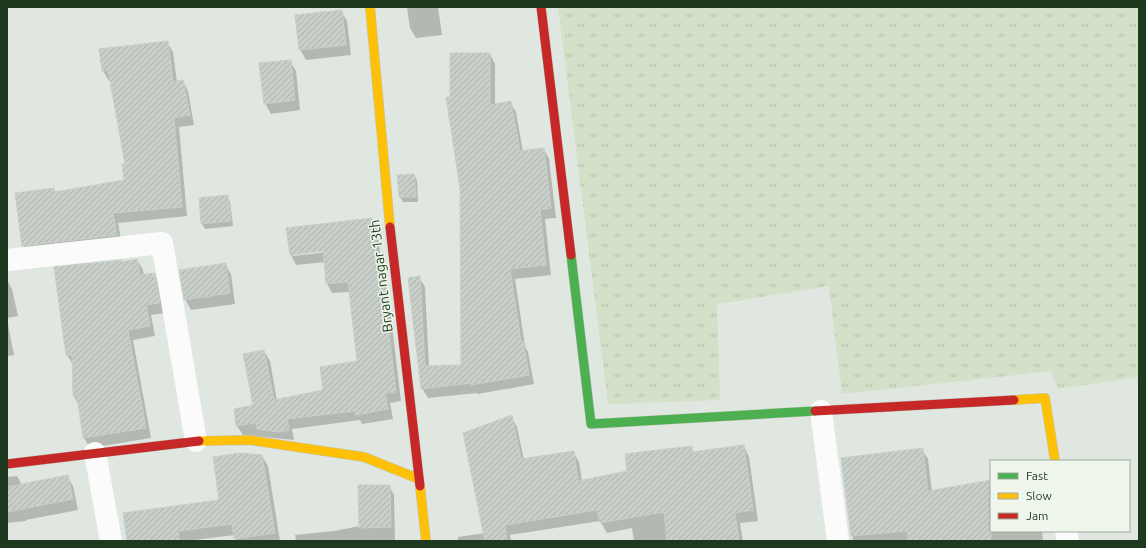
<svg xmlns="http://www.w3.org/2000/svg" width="1146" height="548" font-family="Ubuntu,sans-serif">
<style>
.grass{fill:url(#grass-tufts)}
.shadow{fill:#0003;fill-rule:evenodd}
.building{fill:url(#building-hatch);stroke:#c9cfc8}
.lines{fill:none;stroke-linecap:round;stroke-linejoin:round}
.fast-casing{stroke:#bcc6bc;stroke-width:10}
.slow-casing{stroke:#bcc6bc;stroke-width:10}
.jam-casing{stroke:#bcc6bc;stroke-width:10}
.street{stroke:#fafbfa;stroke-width:22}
.fast{stroke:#4caf50;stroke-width:9}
.slow{stroke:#ffc107;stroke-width:9}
.jam{stroke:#c62828;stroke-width:9}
.labels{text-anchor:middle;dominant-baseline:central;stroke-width:3;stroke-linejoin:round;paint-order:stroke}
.street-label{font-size:14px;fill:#1d3a1e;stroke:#eff6ec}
</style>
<defs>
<pattern id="grass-tufts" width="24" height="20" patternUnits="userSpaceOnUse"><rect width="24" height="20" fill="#d2e1c7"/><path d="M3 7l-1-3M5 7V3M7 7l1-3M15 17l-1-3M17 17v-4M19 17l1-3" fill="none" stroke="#b4c2aa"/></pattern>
<pattern id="building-hatch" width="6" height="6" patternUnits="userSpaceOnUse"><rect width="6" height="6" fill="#c8cfc8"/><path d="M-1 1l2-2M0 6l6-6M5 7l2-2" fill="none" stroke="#abb2ab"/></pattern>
</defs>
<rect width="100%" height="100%" fill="#e0e6e0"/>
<!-- grass -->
<polygon class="grass" points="558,7 1139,7 1139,377 1058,389 1051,371 842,394 829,286 717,304 720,400 608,404"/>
<!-- shadow -->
<g class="shadow">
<polygon points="407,7 438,7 442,35 416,38 410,28"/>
<polygon points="341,11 347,21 351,55 306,60 300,49"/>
<polygon points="167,42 173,52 177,82 183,81 188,91 194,125 179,127 187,216 118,223 122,245 29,255 23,245 54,189 56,193 125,181 126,165 111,80 109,81 103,71 100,50"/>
<polygon points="490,54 495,64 495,105 510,102 516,112 523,152 544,149 549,159 556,218 545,219 551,275 515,279 525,346 528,352 534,384 478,394 477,393 428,398 422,388 419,277 425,287 429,367 462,366 461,188 451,98"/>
<polygon points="290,61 296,71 300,110 271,114 265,103"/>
<polygon points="414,175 417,180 418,202 403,202 400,197 398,176"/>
<polygon points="227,196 230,201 233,226 205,229 202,224"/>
<path d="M371,219L377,229L384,283L388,292L401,401L390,403L393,419L362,424L360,420L292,429L294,440L243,435L237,426L254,406L264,351L270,361L277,401L325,390L358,362L350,292L332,293L327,283L325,262L296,265L291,255L287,229ZM328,250V252L293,256V254Z"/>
<polygon points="137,260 143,270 144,276 154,274 160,284 164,313 151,315 155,336 133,340 151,438 90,448 84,438 79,406 74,396 73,365 67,355 122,263"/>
<polygon points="225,264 231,274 235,304 191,310 185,299"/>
<polygon points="7,280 12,289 18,316 7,318"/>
<polygon points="7,319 14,355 7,356"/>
<polygon points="511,416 517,427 524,460 573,452 579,462 582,481 628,472 691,447 694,453 744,446 749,457 758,521 740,523 743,541 634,541 632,528 607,533 600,521 510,535 511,541 458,541 458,537 485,533"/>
<polygon points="922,449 928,459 932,492 991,481 991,531 1042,531 1043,541 853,541 842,458"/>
<polygon points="262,456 268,466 280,541 237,541 235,535 186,541 128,541 220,501"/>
<polygon points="17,476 22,485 67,476 73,486 78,510 26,520 26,521 7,523 7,477"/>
<polygon points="389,486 394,495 395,541 296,541 295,535 334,531 360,526"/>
</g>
<!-- building -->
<g class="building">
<polygon points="342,10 346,45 299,50 295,15"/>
<polygon points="168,41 173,82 183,80 190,115 174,118 182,207 113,213 117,235 22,246 15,193 54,188 55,192 124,180 122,164 125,164 108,70 102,71 99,49"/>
<polygon points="450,53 490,53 490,105 511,101 520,151 544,148 551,208 540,210 546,265 510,269 521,341 523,341 529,375 471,385 471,383 421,389 408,278 420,276 425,366 461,365 460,188 446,97 450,97"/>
<polygon points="291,60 295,100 264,104 259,63"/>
<polygon points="414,174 416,197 399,197 397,175"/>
<polygon points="228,195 231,221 201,224 199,198"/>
<polygon points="372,218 380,281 383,281 396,392 385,393 388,409 356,415 355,411 287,419 289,430 279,432 257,429 256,423 236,426 234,409 253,405 243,354 264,350 274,400 323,390 320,367 357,361 348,282 326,284 323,251 290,255 286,228"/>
<polygon points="137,259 140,275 155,273 160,303 146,305 150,326 128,330 146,428 83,438 77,396 73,396 72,355 66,355 54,267 122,260 122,262"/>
<polygon points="226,263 230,293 184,300 179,270"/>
<polygon points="512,415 521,459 574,451 578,481 627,471 625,454 692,446 692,452 744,445 753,510 735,513 739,541 667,541 664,512 600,523 597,510 505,525 507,541 485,541 463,433"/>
<polygon points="923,448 928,491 991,480 991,541 908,541 907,531 851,536 841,458"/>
<polygon points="240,453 262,455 275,533 234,539 232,524 178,531 179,541 127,541 123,513 219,500 213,457"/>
<polygon points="68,475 73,499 7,512 7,487"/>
<polygon points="358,485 390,485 391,527 359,528"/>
</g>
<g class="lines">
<!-- fast casing -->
<g class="fast-casing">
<polyline id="fast" points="571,255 591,424 815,411"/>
</g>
<!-- slow casing -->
<g class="slow-casing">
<g id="slow">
<polyline points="370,7 390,227"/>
<polyline points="1014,400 1045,398 1055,461"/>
<polyline points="199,441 249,440 364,457 419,479"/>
<polyline points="420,486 426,541"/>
</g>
</g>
<!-- jam casing -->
<g class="jam-casing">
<g id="jam">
<polyline points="541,7 571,255"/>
<polyline points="390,227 420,486"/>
<polyline points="815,411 1014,400"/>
<polyline points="7,464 199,441"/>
</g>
</g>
<!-- street -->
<g class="street">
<polyline points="7,260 162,243 196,441"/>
<polyline points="821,411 838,541"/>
<polyline points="95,453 111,541"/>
<polyline points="1066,531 1068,541"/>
</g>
<!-- fast -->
<use href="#fast" class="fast"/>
<!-- slow -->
<use href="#slow" class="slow"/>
<!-- jam -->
<use href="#jam" class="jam"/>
</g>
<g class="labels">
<!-- street labels -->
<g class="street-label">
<text transform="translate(381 276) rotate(-97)">Bryant nagar 13th</text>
</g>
</g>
<!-- border -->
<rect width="1146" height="548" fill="none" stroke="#1d3a1e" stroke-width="16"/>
<!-- legend -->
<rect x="990" y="460" width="140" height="72" fill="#eff6ec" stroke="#9bab9a"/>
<rect x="998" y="473" width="20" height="6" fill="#4caf50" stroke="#9bab9a"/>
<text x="1026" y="480" font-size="12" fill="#1d3a1e">Fast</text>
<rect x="998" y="493" width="20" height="6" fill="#ffc107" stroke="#9bab9a"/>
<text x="1026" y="500" font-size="12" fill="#1d3a1e">Slow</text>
<rect x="998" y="513" width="20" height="6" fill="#c62828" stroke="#9bab9a"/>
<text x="1026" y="520" font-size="12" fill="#1d3a1e">Jam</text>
</svg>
